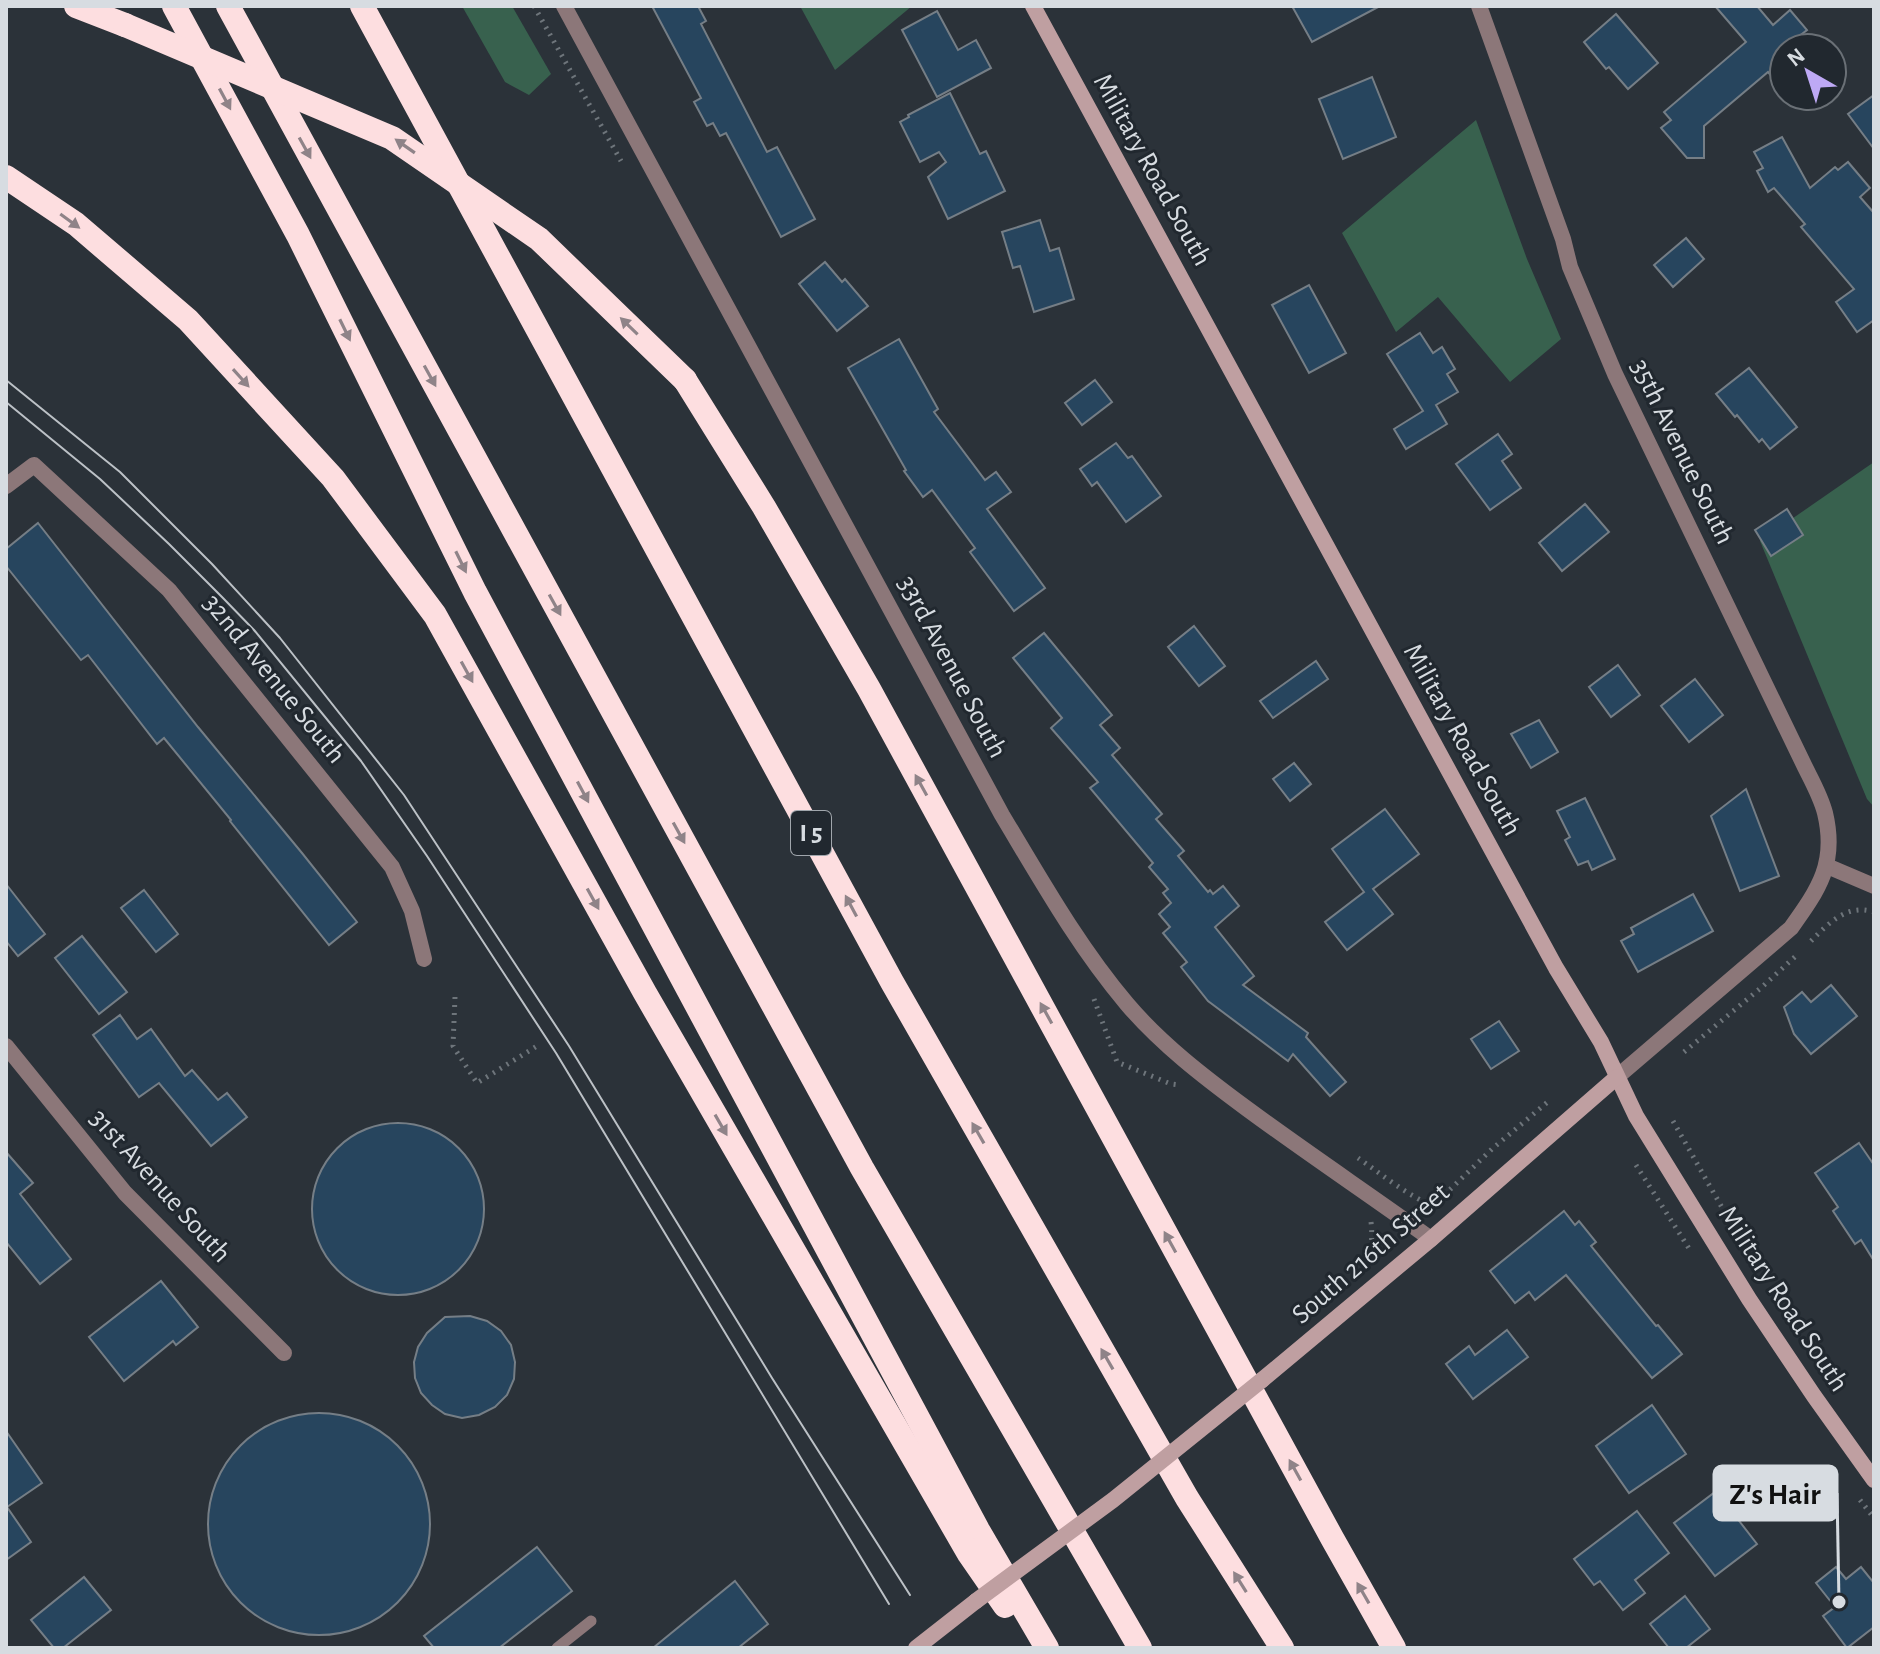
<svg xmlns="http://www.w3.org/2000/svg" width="1880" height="1654" font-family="'Alegreya Sans',sans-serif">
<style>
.forest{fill:#38614e}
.building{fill:#27455e;stroke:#757e86;stroke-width:2}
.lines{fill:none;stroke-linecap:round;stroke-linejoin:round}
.path{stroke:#6e757b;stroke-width:5;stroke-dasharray:2 6;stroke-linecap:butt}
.service{stroke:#8c7779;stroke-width:11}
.minor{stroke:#8c7779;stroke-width:16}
.tertiary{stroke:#8c7779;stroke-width:16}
.secondary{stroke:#bf9fa1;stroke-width:16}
.motorway{stroke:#fddee0;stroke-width:24}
.tram{stroke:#bcc1c6;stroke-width:2}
.secondary-bridge{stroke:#bf9fa1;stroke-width:16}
.motorway-bridge{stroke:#fddee0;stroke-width:24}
.oneway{fill:#8f8388}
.labels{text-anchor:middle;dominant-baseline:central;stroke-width:6;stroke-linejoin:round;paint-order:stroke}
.shield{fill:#21282f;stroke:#a0a6ac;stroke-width:2}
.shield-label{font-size:26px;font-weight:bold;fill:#d7dce1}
.street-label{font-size:28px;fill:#d7dce1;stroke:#21282f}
.leader{fill:none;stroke:#d7dce1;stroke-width:3}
.callout-dot{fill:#d7dce1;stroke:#21282f;stroke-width:3}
.callout{fill:#d7dce1;stroke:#d7dce1;stroke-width:3}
.callout-label{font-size:30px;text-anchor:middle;font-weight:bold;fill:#111}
</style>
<rect width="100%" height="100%" fill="#2b3239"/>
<!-- forest -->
<g class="forest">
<polygon points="462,6 512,6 551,74 529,95 505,82"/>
<polygon points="800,6 912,6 835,70"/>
<polygon points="1476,120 1527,259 1561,339 1510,382 1438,297 1396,332 1342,233"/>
<polygon points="1874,462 1874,807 1867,799 1760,541"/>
</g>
<!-- building -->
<g class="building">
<polygon points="652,6 698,6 706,21 701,24 767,152 777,147 815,219 781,237 726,133 720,136 713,123 707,126 694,102 701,98"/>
<polygon points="1292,6 1380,6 1312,42"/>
<polygon points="1715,6 1757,6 1773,25 1790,10 1807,30 1784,48 1784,91 1768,72 1704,126 1704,158 1687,158 1661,128 1671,120 1664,112 1746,42"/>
<polygon points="937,11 958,50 976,40 991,68 937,97 902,30"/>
<polygon points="1616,14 1658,63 1628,89 1609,67 1606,69 1584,42"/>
<polygon points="1372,77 1396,137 1343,159 1319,99"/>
<polygon points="950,93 980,154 986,151 1005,191 948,219 928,177 946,162 939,152 920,162 900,122 909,117 908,115"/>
<polygon points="1874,95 1874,149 1848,114"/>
<polygon points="1782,137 1810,188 1835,167 1838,170 1848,162 1870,188 1860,197 1874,213 1874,320 1857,332 1836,302 1854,289 1801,227 1805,224 1774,188 1768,192 1757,171 1763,168 1754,152"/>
<polygon points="1040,220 1050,251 1059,248 1074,299 1034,312 1020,266 1013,268 1002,232"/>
<polygon points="1686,238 1704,259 1673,287 1654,265"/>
<polygon points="825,262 842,282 845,279 868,306 837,331 799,284"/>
<polygon points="1309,285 1346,353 1309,373 1272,305"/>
<polygon points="1420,333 1433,353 1442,347 1455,369 1447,374 1458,392 1436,405 1447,424 1406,449 1394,429 1423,411 1387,354"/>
<polygon points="899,339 938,409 934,412 985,480 996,472 1011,492 987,509 1045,588 1014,611 970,552 975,548 932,490 923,497 904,471 906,470 848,368"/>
<polygon points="1749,368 1797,427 1770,449 1762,439 1759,442 1737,415 1735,417 1716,394"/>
<polygon points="1095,380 1112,402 1082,425 1065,403"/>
<polygon points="1498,434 1512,454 1502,461 1521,488 1490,510 1456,464"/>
<polygon points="1116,443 1128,458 1132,456 1161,496 1126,522 1097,482 1092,486 1080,469"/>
<polygon points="1585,504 1609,532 1562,571 1539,543"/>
<polygon points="1787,509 1803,535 1771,556 1755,530"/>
<polygon points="38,523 198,727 302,853 357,922 329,945 230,821 231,820 164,738 157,744 88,655 81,660 6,566 6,549"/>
<polygon points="1194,626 1225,666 1199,686 1168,647"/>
<polygon points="1044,633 1112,715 1100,725 1120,748 1112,755 1162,814 1156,819 1184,851 1178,856 1208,892 1210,890 1213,894 1223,886 1239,906 1215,927 1254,976 1243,985 1308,1033 1306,1037 1346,1082 1330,1096 1293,1054 1288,1061 1208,1001 1181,967 1187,962 1163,933 1170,927 1159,914 1171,903 1163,893 1168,889 1149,867 1153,863 1090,788 1098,782 1051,728 1062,718 1013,658"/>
<polygon points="1316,661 1328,679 1273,718 1260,701"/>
<polygon points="1618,665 1640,695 1611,717 1589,687"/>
<polygon points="1695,679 1723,715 1689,742 1661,706"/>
<polygon points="1539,720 1558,752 1531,768 1511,734"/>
<polygon points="1294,763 1311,784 1290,801 1273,779"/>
<polygon points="1746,789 1779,876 1740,891 1711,816"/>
<polygon points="1585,798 1615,859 1592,870 1588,861 1578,865 1565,840 1570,837 1557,811"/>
<polygon points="1385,809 1419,854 1373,889 1393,914 1347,950 1325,922 1364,892 1332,849"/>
<polygon points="6,884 45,934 18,956 6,941"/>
<polygon points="144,890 178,934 156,952 121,908"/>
<polygon points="1693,894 1713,931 1638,972 1621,941 1634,934 1631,928"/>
<polygon points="82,936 127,992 99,1014 55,958"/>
<polygon points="1831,985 1857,1016 1811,1054 1794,1034 1784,1007 1802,992 1811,1002"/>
<polygon points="120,1015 137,1039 151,1029 185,1076 192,1070 218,1100 227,1093 247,1117 211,1146 159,1083 139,1097 93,1035"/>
<polygon points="1499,1021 1519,1051 1491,1069 1471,1039"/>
<circle cx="398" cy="1209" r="86"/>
<polygon points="1859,1143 1874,1165 1874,1261 1861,1240 1855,1244 1833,1211 1838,1207 1815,1173"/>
<polygon points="6,1152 33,1183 20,1194 71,1259 40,1284 6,1242"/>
<polygon points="1564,1211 1575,1225 1579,1221 1596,1242 1591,1246 1656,1326 1658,1325 1682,1354 1652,1378 1566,1275 1535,1300 1529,1292 1515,1303 1490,1271"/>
<polygon points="161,1281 198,1327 176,1345 173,1341 124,1381 89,1337"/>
<polygon points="470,1316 487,1321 501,1331 511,1345 515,1362 514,1379 507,1395 495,1407 479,1415 462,1418 445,1414 432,1405 421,1393 415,1378 414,1362 418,1347 427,1333 445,1317"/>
<polygon points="1507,1330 1528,1357 1473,1399 1446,1364 1469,1346 1475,1355"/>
<polygon points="1652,1405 1686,1454 1629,1493 1596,1446"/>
<circle cx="319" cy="1524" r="111"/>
<polygon points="6,1431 42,1483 7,1507 31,1542 6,1560"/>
<polygon points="1723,1486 1740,1508 1733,1513 1757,1544 1715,1576 1674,1523"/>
<polygon points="1637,1511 1669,1553 1635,1580 1645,1593 1623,1610 1600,1581 1594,1585 1574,1559"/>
<polygon points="537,1547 572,1591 499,1648 434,1648 424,1636"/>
<polygon points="1836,1567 1846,1579 1861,1567 1874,1583 1874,1627 1847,1648 1823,1616 1835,1607 1816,1583"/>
<polygon points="84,1577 111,1610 63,1648 54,1648 31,1620"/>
<polygon points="735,1581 768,1624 738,1648 653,1648"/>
<polygon points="1685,1596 1710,1629 1686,1648 1669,1648 1650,1624"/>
</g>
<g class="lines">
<!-- path -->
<g class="path">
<polyline points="534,6 621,161"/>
<path d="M1811,941C1828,924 1847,903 1874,912"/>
<polyline points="455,997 453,1046 477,1083 537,1046"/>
<polyline points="1094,999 1117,1062 1171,1084 1179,1085"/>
<polyline points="1684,1052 1762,987 1798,954"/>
<polyline points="1673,1121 1733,1227"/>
<path d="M1358,1158C1376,1170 1414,1201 1434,1205L1492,1149L1550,1100"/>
<polyline points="1636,1165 1690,1250"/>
<path d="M1371,1222C1373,1237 1369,1245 1376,1258"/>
<polyline points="1860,1500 1874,1518"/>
</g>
<!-- service -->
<polyline class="service" points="557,1648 591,1621"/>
<!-- minor -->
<g class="minor">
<path d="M564,6L1002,815C1041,880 1078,946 1127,1004C1161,1044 1204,1077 1246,1108C1307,1153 1370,1195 1431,1239"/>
<polyline points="6,486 34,465 169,590 392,867 412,911 424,959"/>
<polyline points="1827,866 1874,886"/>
<polyline points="6,1046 125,1193 284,1353"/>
</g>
<!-- tertiary -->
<path class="tertiary" d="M1479,6L1563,239L1570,267L1615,374L1805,767C1812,781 1821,797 1825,813C1837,863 1819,889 1791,928L1617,1077"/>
<!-- secondary -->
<g class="secondary">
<polyline points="1033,6 1556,968 1601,1042 1636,1116 1749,1299 1814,1396 1874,1480"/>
<polyline points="1262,1380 1431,1239 1617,1077"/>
<polyline points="916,1648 976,1601"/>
</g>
<!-- motorway -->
<g class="motorway">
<polyline points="76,6 125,25"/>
<polyline points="174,6 298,235 475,592 978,1530 1047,1648"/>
<polyline points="228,6 862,1168 1140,1648"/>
<polyline points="362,6 892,982 1187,1498 1282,1648"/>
<polyline points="6,177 76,224 188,320 333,478 435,615 645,993 969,1554 1005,1606"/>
<polyline points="685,380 764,507 869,689 1332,1538 1394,1648"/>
</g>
<!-- tram -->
<g class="tram">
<polyline points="6,380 120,472 212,564 280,638 404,795 569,1046 772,1378 910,1595"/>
<polyline points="6,402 100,479 169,544 222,597 254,630 361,761 427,856 556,1053 889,1604"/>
</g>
<!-- secondary-bridge -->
<polyline class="secondary-bridge" points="976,1601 1113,1500 1262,1380"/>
<!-- motorway-bridge -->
<polyline class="motorway-bridge" points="125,25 392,138 539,239 685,380"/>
</g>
<!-- one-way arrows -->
<defs><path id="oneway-solid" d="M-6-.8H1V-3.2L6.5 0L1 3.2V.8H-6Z" transform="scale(2)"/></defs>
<g class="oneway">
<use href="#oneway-solid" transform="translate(225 99) rotate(62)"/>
<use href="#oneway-solid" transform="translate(405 146) rotate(-145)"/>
<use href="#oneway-solid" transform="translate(305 148) rotate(61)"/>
<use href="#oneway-solid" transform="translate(70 221) rotate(36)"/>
<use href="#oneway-solid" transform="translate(629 326) rotate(-136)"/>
<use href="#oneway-solid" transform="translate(345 330) rotate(64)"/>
<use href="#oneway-solid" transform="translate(430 376) rotate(61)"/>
<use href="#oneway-solid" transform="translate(241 378) rotate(48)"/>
<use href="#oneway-solid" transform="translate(461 562) rotate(64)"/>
<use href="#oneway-solid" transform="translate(555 605) rotate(61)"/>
<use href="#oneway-solid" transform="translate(467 672) rotate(61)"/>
<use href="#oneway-solid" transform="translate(921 785) rotate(-119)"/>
<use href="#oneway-solid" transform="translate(583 792) rotate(62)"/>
<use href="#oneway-solid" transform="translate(679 833) rotate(61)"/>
<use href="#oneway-solid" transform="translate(593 899) rotate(61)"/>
<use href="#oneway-solid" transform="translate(851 906) rotate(-118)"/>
<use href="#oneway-solid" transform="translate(1046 1013) rotate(-119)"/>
<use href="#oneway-solid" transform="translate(721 1125) rotate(60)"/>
<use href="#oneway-solid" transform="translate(978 1133) rotate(-120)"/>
<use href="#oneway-solid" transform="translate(1170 1242) rotate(-119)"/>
<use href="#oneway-solid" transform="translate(1107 1359) rotate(-120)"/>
<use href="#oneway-solid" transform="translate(1295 1470) rotate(-119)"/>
<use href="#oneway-solid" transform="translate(1240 1582) rotate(-122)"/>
<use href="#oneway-solid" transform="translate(1363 1593) rotate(-120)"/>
</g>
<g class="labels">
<!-- shield labels -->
<rect class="shield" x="791" y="811" width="40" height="44" rx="6"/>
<g class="shield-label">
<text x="811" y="833">I 5</text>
</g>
<!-- street labels -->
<g class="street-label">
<text transform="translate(1152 170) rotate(61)">Military Road South</text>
<text transform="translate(1682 452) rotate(64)">35th Avenue South</text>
<text transform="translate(952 667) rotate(62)">33rd Avenue South</text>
<text transform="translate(274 679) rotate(51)">32nd Avenue South</text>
<text transform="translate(1462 740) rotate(61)">Military Road South</text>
<text transform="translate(160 1186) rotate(48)">31st Avenue South</text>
<text transform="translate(1371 1254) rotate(-41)">South 216th Street</text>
<text transform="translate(1783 1299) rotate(57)">Military Road South</text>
</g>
</g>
<!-- callouts -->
<path class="leader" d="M1839 1602L1837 1493"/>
<circle class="callout-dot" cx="1839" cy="1602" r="8"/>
<rect class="callout" x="1714" y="1466" width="123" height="54" rx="8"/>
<g class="callout-label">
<text x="1775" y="1504">Z's Hair</text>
</g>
<!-- border -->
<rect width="1880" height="1654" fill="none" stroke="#d7dce1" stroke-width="16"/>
<!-- north arrow -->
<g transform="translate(1808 72) rotate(321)"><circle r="38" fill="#21282f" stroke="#6a7076" stroke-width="2"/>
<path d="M0-6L14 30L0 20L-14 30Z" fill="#bea9f5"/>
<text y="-12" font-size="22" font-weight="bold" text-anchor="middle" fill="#d7dce1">N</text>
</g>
</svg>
